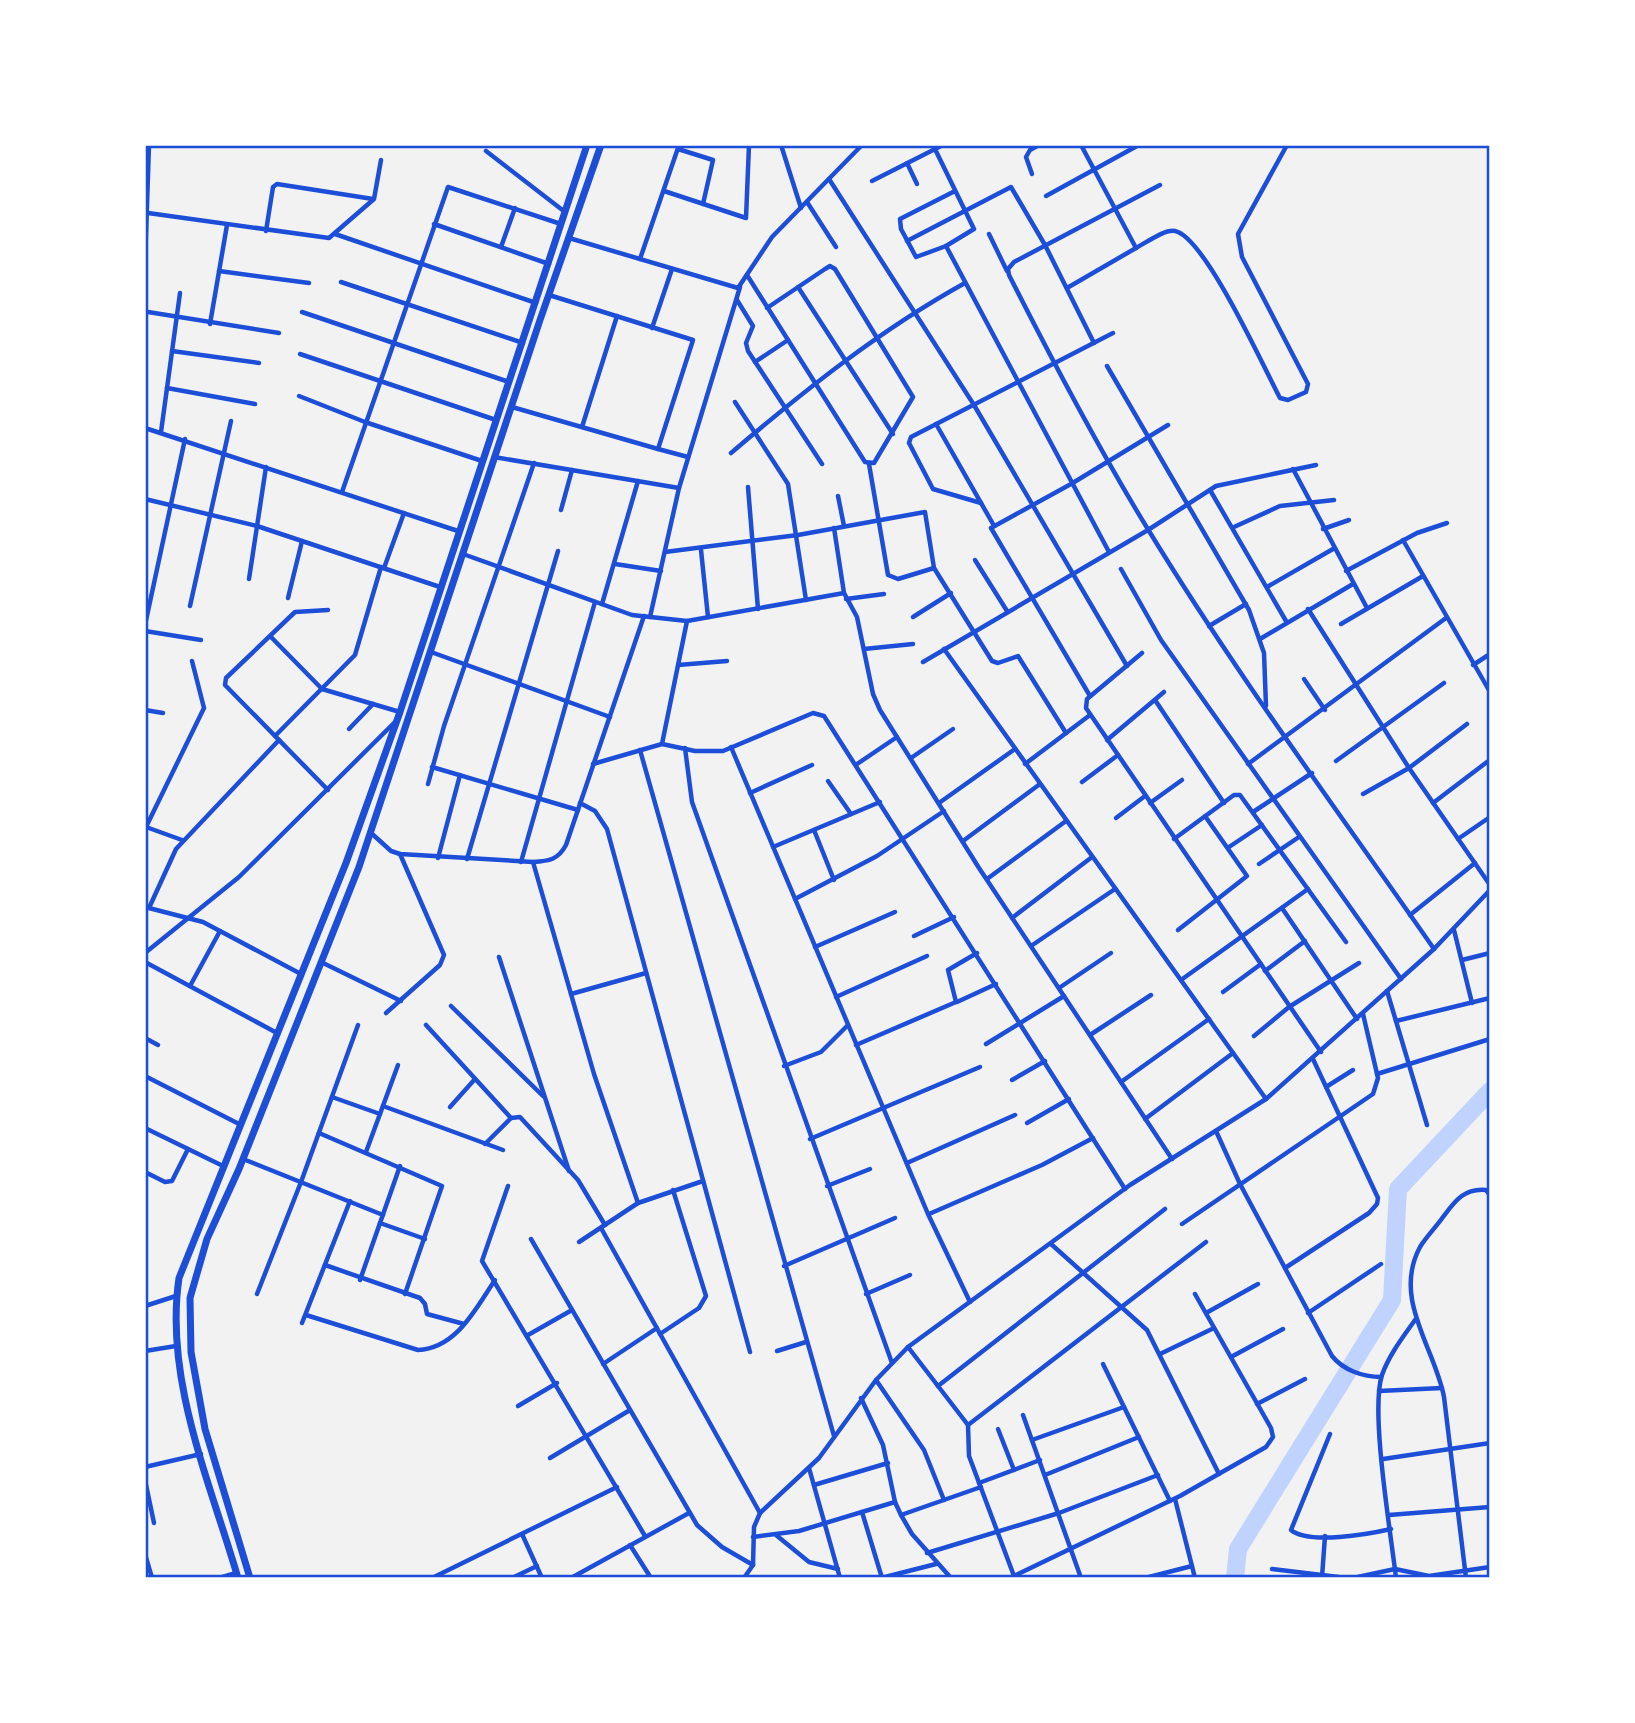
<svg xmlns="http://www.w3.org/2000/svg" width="1635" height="1723" font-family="Ubuntu,sans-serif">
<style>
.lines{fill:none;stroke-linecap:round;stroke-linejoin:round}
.river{stroke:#bfd3fe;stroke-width:18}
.minor{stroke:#1d4ed8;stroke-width:4.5}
.primary{stroke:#1d4ed8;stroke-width:7}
.neatline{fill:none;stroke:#1d4ed8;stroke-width:2.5}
</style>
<rect width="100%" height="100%" fill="#f2f2f2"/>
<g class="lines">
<!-- river -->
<polyline class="river" points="1235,1578 1238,1549 1392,1300 1398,1189 1490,1091"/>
<!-- minor -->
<g class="minor">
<polyline points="781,145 801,208"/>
<polyline points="933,145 974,229 946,246 916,257 901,229 900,219 955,191"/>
<polyline points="678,149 713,160 703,204"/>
<polyline points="486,151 565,212"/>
<polyline points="907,163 917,184"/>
<polyline points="1032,174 1026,157 1030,150 1039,145"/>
<polyline points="829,179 974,405 1127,666"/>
<polyline points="872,181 943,145"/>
<path d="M1160,185L1014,262L1008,269L1009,275C1053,362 1098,448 1149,531C1237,675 1338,811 1434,949"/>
<polyline points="664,191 746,218 749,145"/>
<polyline points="1046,196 1137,146"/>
<polyline points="807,202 836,247"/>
<polyline points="148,213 329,238 374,199 381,160"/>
<polyline points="434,224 549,264"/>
<polyline points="266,231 273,187 277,184 373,199"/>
<polyline points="335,234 536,303"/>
<polyline points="989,234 1007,271"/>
<polyline points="569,238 738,288 772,237 862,145"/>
<polyline points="907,241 1011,187 1045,245 1094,343"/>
<polyline points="946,246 1109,552"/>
<polyline points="501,247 515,208"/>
<path d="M1136,248C1146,243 1164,229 1175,231C1205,237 1264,368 1280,398L1288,400L1306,392L1308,384L1242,257L1238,234L1287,145"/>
<polyline points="640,259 679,145"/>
<polyline points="145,265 149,145"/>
<polyline points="219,271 309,283"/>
<polyline points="747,275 865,462 874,463 913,397 835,269 830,266 825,269 767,308"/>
<polyline points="341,282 523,343"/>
<polyline points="798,287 893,434"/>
<polyline points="1067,288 1136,248 1081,145"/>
<polyline points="549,295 693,340 658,449 688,457"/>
<polyline points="737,300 753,326 746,343 748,351 822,464"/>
<polyline points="148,312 279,333"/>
<polyline points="302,312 509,382"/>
<polyline points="210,324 227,225"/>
<polyline points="652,328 672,269"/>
<polyline points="172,351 259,363"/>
<polyline points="300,354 496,420"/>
<polyline points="755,362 788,340"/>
<polyline points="1107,366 1249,610 1264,653 1266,706"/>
<polyline points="167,388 255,404"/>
<polyline points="299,396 365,422 482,461"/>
<polyline points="735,402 788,484 806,600"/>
<polyline points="512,407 658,449"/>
<polyline points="936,424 993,524"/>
<polyline points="582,427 617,316"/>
<polyline points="145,428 458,531"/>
<polyline points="161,432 180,293"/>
<path d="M731,453C805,390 880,330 965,283"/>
<polyline points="494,457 679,488"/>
<polyline points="869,464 888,575 898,579 934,568"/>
<polyline points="1293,469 1367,608"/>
<polyline points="748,487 758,609"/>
<polyline points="1210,490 1286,621"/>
<polyline points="342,492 448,187 561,224"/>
<polyline points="838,496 844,526"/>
<polyline points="145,499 257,526 440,587"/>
<polyline points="981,503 933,489 909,443 911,437 1113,333"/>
<polyline points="561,510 572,470"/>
<polyline points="1234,527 1280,506 1334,500"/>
<polyline points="834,528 844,593 857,617 873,694 880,710 979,868 1172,1159"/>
<polyline points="1323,529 1349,520"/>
<polyline points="1403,540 1490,692"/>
<polyline points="701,550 708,617"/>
<polyline points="665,552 798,535 925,512 934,568 992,661 998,663 1018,656 1066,733"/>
<polyline points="463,554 632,615 687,621 844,593"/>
<polyline points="975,560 1007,611"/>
<polyline points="615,564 661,571"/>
<polyline points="384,568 404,513"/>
<polyline points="1121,569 1161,640 1401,979"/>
<polyline points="1346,571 1417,533 1447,523"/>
<polyline points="249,579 266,467"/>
<polyline points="1267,587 1333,549"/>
<polyline points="288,598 302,541"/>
<polyline points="846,599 884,594"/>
<polyline points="602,604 638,481"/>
<polyline points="190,606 231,421"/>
<polyline points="1308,609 1409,768 1490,885"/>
<polyline points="650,617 679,488 740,287"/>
<polyline points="913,617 951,593"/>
<polyline points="1341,624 1423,576"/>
<polyline points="145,625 185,439"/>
<polyline points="1209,626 1246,604"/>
<polyline points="145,631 201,640"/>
<polyline points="271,637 322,689 400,712"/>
<polyline points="1260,639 1353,584"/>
<polyline points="864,649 913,644"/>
<polyline points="944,649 1266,1099"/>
<polyline points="431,652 610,717"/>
<polyline points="1142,653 1087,699 1086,708 1321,1052"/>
<polyline points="923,662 1148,530 1216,486 1316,465"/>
<polyline points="678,665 727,661"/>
<polyline points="1473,665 1490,654"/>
<polyline points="1304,679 1325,710"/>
<polyline points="1090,696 991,528 1071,484 1168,425"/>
<polyline points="1155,700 1224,803"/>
<polyline points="145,710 163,713"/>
<polyline points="349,729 373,704"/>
<polyline points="275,736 355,655 381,567"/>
<polyline points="1107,740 1164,692"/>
<polyline points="662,744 687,621"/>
<polyline points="731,747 928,1214 970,1302"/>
<polyline points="685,748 692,802 892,1363"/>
<polyline points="640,750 834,1436"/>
<polyline points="911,758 953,729"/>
<polyline points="1336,761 1444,683"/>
<polyline points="593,764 662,744 695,751 723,751 813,713 824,716 1125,1189"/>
<polyline points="857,764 897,737"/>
<polyline points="1025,764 1090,715"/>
<polyline points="1248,764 1446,618"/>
<polyline points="432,767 578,810"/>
<polyline points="828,781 851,814"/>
<polyline points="1082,782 1118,755"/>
<polyline points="428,784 444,726 534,463"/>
<polyline points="328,790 225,685 226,678 295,612 328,610"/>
<polyline points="750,793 812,765"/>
<polyline points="1363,794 1409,768 1467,724"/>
<polyline points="580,803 595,811 607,829 750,1352"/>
<polyline points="939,803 1015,749"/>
<polyline points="1150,803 1182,780"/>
<polyline points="1433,803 1487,762"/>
<polyline points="1253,812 1312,773"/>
<polyline points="1116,818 1145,796"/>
<polyline points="146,827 204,708 192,661"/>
<polyline points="146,827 182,840"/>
<polyline points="814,830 834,880"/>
<path d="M370,832L391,851L400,854L533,862C549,861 558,860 566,845L644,616"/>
<polyline points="1174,839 1234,795 1240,795 1346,942"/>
<polyline points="1458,839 1490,817"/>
<polyline points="963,841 1040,784"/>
<polyline points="773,847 880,802"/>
<polyline points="1229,847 1262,825"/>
<polyline points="438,858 460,775"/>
<polyline points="467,859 558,551"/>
<polyline points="521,862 595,602"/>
<polyline points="533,862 594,1074 638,1203"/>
<polyline points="1259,864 1299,837"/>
<polyline points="987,879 1066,821"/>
<polyline points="795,899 877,856 944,811"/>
<polyline points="145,907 203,922 301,974"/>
<polyline points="149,908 176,849 279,740"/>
<polyline points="1282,908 1357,1019"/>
<polyline points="1410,915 1475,863"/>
<polyline points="1012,918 1092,857"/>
<polyline points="1178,930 1247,876 1205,816"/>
<polyline points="1454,930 1472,1003"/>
<polyline points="914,936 954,917"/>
<polyline points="1031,946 1115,889"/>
<polyline points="815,947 895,912"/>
<polyline points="145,953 239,877 395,722"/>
<polyline points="499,957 569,1171"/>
<polyline points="1462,960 1490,953"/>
<polyline points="145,962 277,1033"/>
<polyline points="321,962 401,1001"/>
<polyline points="1265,971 1305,941"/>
<polyline points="1181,980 1308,889"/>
<polyline points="190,986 220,931"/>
<polyline points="1059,988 1111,953"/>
<polyline points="1387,991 1427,1125"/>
<polyline points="1223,992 1261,964"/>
<polyline points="571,994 646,973"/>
<polyline points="836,997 927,956"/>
<polyline points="957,1002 996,984"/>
<polyline points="451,1006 543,1096"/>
<polyline points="386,1013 440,965 444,955 400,854"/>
<polyline points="1396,1021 1490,998"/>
<polyline points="426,1025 511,1118"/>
<polyline points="1090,1035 1151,995"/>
<polyline points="1254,1036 1289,1007 1359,963"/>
<polyline points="145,1038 158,1045"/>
<polyline points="986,1044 1064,996"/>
<polyline points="856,1045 956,1002 948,970 977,953"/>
<polyline points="784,1066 821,1052 848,1025"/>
<polyline points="1377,1074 1490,1039"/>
<polyline points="145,1076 241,1125"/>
<polyline points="1012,1080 1045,1061"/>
<polyline points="1121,1082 1209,1019"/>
<polyline points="1326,1087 1353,1070"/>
<polyline points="332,1097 380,1114"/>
<polyline points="383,1106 503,1150"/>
<polyline points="450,1107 475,1079"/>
<polyline points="1145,1119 1233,1053"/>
<polyline points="1027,1123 1069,1099"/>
<polyline points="145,1128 223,1166"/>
<path d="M1216,1131L1240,1184L1332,1356C1343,1370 1363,1377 1381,1377"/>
<polyline points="319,1133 442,1186 405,1294"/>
<polyline points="810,1139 980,1067"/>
<polyline points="485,1144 511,1118 520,1117 578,1180 605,1225"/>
<polyline points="366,1152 398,1065"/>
<polyline points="243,1159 383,1215"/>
<polyline points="907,1163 1015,1115"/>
<polyline points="145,1172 165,1182 172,1181 188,1149"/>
<polyline points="508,1186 482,1261 645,1536"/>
<polyline points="827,1186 870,1169"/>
<polyline points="929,1214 1042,1165 1093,1138"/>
<polyline points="380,1223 425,1239"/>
<polyline points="1182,1224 1373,1094 1378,1078 1363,1014"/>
<polyline points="601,1228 760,1513"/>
<polyline points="531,1239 697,1525 722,1547 753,1565"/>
<polyline points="579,1242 638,1203 703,1181"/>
<polyline points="1051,1244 1147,1330 1219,1474"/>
<polyline points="325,1265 420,1298 425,1304 427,1314 464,1324"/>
<polyline points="784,1266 895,1218"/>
<polyline points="1285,1268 1369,1213 1377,1204 1378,1198 1313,1059"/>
<polyline points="360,1280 400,1166"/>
<polyline points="257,1294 301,1182 358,1025"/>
<polyline points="866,1294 910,1275"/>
<polyline points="145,1306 176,1296"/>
<polyline points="1206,1313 1258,1284"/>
<polyline points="1308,1313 1381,1264"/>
<path d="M306,1315L418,1350C457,1348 476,1308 495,1280"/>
<polyline points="302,1323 350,1201"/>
<polyline points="660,1334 699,1308 706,1296 673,1190"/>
<polyline points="528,1335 572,1310"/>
<polyline points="908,1347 968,1425 969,1456 1014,1576"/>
<polyline points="145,1351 176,1346"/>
<polyline points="777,1351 806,1342"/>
<polyline points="1160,1354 1214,1328"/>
<polyline points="1231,1357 1283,1329"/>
<polyline points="603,1364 657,1328"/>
<polyline points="1103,1364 1170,1501"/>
<polyline points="876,1380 924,1450 944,1500"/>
<polyline points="938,1386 1165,1209"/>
<polyline points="1379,1391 1442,1388"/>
<polyline points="861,1398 883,1445 895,1502 901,1515 912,1534 951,1578"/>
<polyline points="1257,1404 1305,1379"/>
<polyline points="518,1406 557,1383"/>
<polyline points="1023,1415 1081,1578"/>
<polyline points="968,1425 1206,1242"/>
<polyline points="998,1429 1014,1470"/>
<path d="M1330,1434L1291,1530C1309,1545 1369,1534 1391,1529"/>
<polyline points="1032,1440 1124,1407"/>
<polyline points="550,1458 630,1410"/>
<polyline points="1383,1459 1490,1443"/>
<polyline points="145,1467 201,1454"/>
<polyline points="809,1468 840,1578"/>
<polyline points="1045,1475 1139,1437"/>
<polyline points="145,1480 154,1523"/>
<polyline points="979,1483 1040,1460"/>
<polyline points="814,1485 888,1463"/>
<polyline points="1175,1499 1195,1578"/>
<polyline points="862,1512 882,1578"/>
<polyline points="901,1515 981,1487"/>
<polyline points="1389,1515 1490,1507"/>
<polyline points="522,1534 542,1578"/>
<polyline points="776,1535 809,1562 838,1569"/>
<polyline points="753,1537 799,1531 895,1502"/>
<polyline points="630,1545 651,1578"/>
<polyline points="927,1553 1059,1513 1158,1475"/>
<polyline points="145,1554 152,1578"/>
<polyline points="1272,1569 1347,1578"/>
<polyline points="1014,1576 1180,1496 1266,1447 1273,1437 1271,1428 1195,1294"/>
<polyline points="1322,1577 1325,1536"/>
<polyline points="219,1578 236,1573"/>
<polyline points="432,1578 617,1487"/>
<polyline points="512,1578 537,1566"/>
<polyline points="571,1578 689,1513"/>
<polyline points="744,1578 753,1565 754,1527 760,1513 819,1458 876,1380 908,1347 1130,1185 1266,1099 1434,949 1490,890"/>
<polyline points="881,1578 936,1564"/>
<polyline points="1145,1578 1192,1566"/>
<polyline points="1353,1578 1395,1569 1429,1576 1490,1567"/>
<path d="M1396,1578C1391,1534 1370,1411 1382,1375C1389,1355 1403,1337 1415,1320"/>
<path d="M1466,1578L1444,1397C1435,1348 1392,1299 1420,1247C1426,1237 1436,1227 1443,1217C1455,1201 1464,1188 1486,1190L1490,1195"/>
</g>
<!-- primary -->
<g class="primary">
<path d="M238,1578C210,1482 164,1379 179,1278L346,863L400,712L587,145"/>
<polyline points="250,1578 205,1429 191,1352 190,1298 207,1239 239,1169 359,867 540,320 601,145"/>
</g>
</g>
<!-- border -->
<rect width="1635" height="1723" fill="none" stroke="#ffffff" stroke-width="294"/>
<rect x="147" y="147" width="1341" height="1429" class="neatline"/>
</svg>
